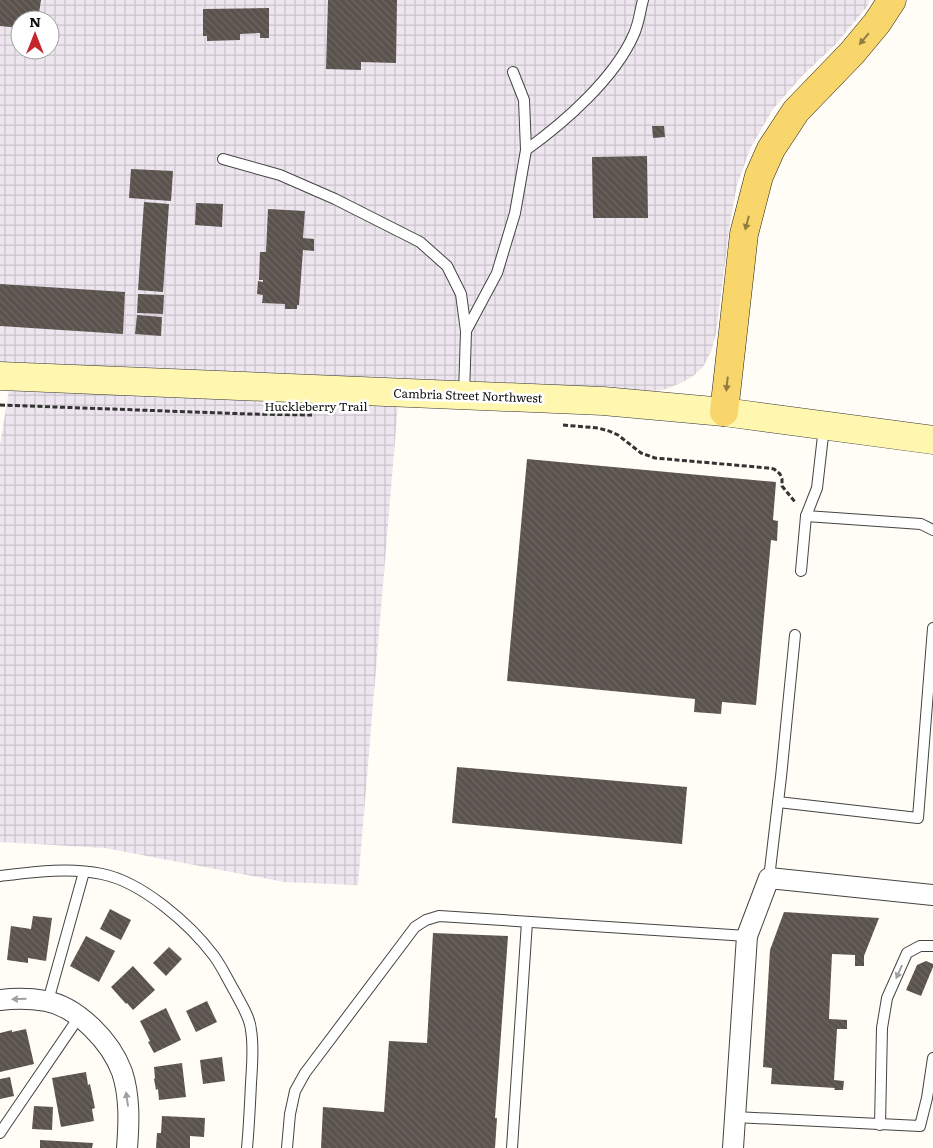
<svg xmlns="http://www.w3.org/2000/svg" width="933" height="1148" font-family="Literata,serif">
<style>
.industrial{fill:url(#industrial-grid);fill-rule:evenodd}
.building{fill:url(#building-back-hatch)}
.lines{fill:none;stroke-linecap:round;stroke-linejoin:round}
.lane-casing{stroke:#444;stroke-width:12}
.street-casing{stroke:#444;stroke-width:22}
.secondary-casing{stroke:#333;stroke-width:29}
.primary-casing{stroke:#222;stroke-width:29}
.path{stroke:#333;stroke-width:3;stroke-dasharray:5 2.5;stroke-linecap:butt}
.lane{stroke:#fff;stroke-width:10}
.street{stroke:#fff;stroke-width:20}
.secondary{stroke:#fff6b0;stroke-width:28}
.primary{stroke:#f9d66b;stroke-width:28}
.oneway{fill:#917d42}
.oneway2{fill:#a0a0a0}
.labels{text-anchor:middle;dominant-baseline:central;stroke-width:5;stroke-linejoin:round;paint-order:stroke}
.street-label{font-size:12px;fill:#111;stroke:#fff}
</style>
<defs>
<pattern id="industrial-grid" width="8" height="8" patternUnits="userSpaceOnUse" patternTransform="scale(1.25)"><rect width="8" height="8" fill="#eee6ef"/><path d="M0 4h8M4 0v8" fill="none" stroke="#cbc4cc"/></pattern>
<pattern id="building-back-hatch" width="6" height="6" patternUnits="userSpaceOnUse" patternTransform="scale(1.25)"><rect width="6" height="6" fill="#5a524d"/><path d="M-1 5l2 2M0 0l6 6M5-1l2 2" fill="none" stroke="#6d6662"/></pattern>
</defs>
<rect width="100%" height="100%" fill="#fffdf5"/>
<!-- industrial -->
<path class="industrial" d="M0,0H870L866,8L835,45L803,75L773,109L751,147L737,185L730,223L716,334L711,352L703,367L692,377L681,383L666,389L649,392L398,405L358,885L284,882L105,848L0,842V445L9,390L0,364ZM20,20H50V50H20Z"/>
<!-- building -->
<g class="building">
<polygon points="0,0 41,0 38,20 20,20 20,28 0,26"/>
<polygon points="328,0 397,0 396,63 361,62 361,70 326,69"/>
<polygon points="269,8 269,38 260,38 260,33 240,34 240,40 207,41 207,36 203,36 203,9"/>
<polygon points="652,126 664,126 665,137 653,138"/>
<polygon points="647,156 648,218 593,218 592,157"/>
<polygon points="131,169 173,171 171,201 129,198"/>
<polygon points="144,202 169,204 163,292 138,290"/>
<polygon points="196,203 223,204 222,227 195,225"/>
<polygon points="268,209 305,211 303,238 314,239 314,251 303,250 299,305 297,305 297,309 285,309 285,304 262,303 263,295 257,294 258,281 263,282 263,280 259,280 260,252 266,252"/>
<polygon points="0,284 125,292 123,334 0,326"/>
<polygon points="138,294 164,295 163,314 137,313"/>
<polygon points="137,315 162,317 161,336 135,334"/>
<polygon points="527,459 776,482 773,520 778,521 777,541 771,540 756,705 722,702 721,714 694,712 695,699 507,681"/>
<polygon points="457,767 687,787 682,844 452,823"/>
<polygon points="110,909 131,920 121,940 100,929"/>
<polygon points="784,912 879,918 864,956 864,966 855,966 855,955 832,954 829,1019 847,1020 847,1029 837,1029 834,1080 844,1081 843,1090 834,1090 835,1088 771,1084 772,1068 763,1067 770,950"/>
<polygon points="33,916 52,918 46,961 28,958 28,963 7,960 11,926 31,929"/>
<polygon points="433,933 508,936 495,1118 497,1118 495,1148 321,1148 323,1107 384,1112 389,1041 427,1043"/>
<polygon points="86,936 115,951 99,982 70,966"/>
<polygon points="169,947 182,959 166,976 153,963"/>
<polygon points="926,961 933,964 933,967 921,996 906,990 917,965"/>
<polygon points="133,966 155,990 133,1010 127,1003 126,1004 111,987"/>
<polygon points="207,1001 217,1022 196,1032 186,1011"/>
<polygon points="166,1008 181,1040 154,1053 148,1042 150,1041 140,1021"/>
<polygon points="26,1029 34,1064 0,1072 0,1033 12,1030 12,1032"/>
<polygon points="222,1057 225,1081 203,1084 200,1060"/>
<polygon points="182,1063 186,1097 159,1100 158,1089 156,1090 154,1079 155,1078 154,1067"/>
<polygon points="86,1072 88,1085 90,1084 95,1108 92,1109 94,1121 61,1127 52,1078"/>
<polygon points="10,1077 14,1096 0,1099 0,1079"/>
<polygon points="34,1106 53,1107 52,1130 32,1129"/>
<polygon points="162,1116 205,1118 204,1137 190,1136 190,1148 156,1148 157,1133 161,1133"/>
<polygon points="40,1140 93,1143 92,1148 40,1148"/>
</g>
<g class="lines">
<!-- lane casing -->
<g class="lane-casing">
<g id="lane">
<path d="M526,150C565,122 615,78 634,34C639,23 640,11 643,0"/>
<polyline points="223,159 280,175 335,199 420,242 447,266 461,294 466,331"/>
<polyline points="464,395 466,331 497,273 515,213 526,150 524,100 513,72"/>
<polyline points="806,516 921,524 933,530"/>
<polyline points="801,571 806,516 817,488 824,427"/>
<polyline points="778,802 918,818 933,628"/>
<path d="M0,876C33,872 69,867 102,874C142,882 190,924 214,956C222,967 228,980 235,992C241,1004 250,1017 251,1030C254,1048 252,1066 251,1083C250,1105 249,1127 247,1148"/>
<polyline points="769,878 781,777 795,635"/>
<polyline points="48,1001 84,872"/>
<polyline points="735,1117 920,1126 927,1098 933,1058"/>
<polyline points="880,1125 882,1028 887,998 907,953 920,946 933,946"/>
<polyline points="0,1133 6,1124 79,1017"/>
<polyline points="287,1148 290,1114 295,1091 305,1073 415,927 426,920 439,916 747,936"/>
<polyline points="512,1148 527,922"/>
</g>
</g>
<!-- street casing -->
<g class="street-casing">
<g id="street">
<path d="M0,1000C16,998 29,998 46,1001C78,1007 111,1042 122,1072C130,1096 129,1123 127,1148"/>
<polyline points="733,1148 747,936 769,878 933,895"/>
</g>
</g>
<!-- secondary casing -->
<g class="secondary-casing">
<polyline id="secondary" points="0,376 603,401 724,412 933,440"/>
</g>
<!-- primary casing -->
<g class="primary-casing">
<polyline id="primary" points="724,412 744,234 759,176 771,149 796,111 852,53 877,23 892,0"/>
</g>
<!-- path -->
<g class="path">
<polyline points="0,405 249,414 312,415"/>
<polyline points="563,425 598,428 609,431 618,435 641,453 655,458 768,468 774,469 780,474 782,479 782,486 795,502"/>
</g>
<!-- lane -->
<use href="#lane" class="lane"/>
<!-- street -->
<use href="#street" class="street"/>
<!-- secondary -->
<use href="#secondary" class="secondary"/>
<!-- primary -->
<use href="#primary" class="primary"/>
</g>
<!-- one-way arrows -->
<defs><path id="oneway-solid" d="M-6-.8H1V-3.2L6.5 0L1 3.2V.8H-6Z" transform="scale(1.25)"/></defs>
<g class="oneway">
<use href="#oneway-solid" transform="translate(864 39) rotate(130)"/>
<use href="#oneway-solid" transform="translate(747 223) rotate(105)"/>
<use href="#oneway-solid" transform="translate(727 384) rotate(96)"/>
</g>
<g class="oneway2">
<use href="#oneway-solid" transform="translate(899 972) rotate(114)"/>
<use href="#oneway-solid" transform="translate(19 999) rotate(179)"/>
<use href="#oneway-solid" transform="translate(127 1099) rotate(-98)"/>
</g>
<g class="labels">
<!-- street labels -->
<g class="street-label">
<text transform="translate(468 395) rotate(2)">Cambria Street Northwest</text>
<text x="316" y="406">Huckleberry Trail</text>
</g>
</g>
<!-- north arrow -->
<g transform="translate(35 35)"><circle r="24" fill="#ffffff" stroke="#a0a0a0"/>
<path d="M0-4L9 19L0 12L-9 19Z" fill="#c4262e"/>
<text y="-8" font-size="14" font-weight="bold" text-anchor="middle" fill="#111111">N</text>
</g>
</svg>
